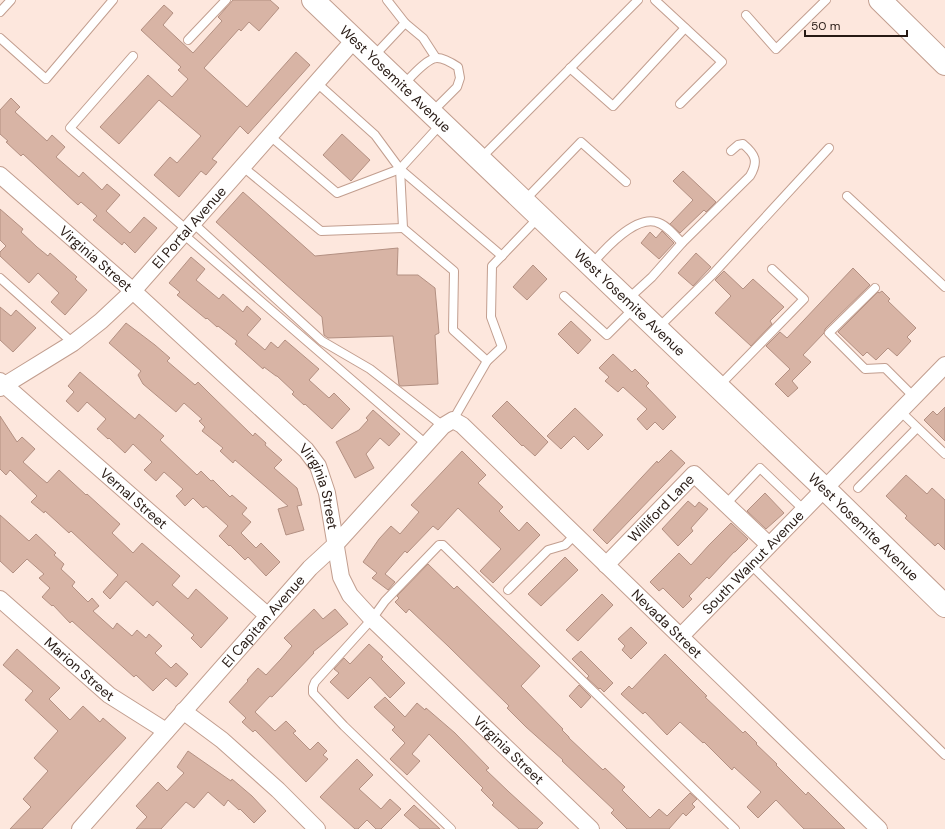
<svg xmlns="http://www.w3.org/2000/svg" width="945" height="829" font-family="'DM Sans',sans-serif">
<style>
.building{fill:#d8b4a5;stroke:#b39082}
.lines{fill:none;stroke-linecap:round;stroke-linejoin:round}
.lane-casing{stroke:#c29e8f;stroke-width:10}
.street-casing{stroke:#c29e8f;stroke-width:18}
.secondary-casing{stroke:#c29e8f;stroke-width:24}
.lane{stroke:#fff;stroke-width:8}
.street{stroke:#fff;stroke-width:16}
.secondary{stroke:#fff;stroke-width:22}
.labels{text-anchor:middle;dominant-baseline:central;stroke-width:3;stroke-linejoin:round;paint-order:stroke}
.street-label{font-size:14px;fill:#271a14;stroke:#fde7dd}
</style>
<rect width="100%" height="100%" fill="#fde7dd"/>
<!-- building -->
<g class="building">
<polygon points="233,0 270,0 279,8 259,31 249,22 241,31 239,29 204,68 247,107 296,52 310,65 248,134 240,126 212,159 217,162 206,175 201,171 179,197 154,175 170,157 177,163 201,136 159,100 119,144 100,127 148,75 172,97 188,79 178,70 181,67 141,30 164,5 173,13 163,25 193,53 222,21 218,17"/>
<polygon points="11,98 20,107 15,112 47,141 52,135 65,147 56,157 79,177 83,172 102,190 107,184 120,195 106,211 130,233 144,217 157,228 135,253 124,242 122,245 93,220 97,216 81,202 78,205 23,154 21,156 6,142 8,141 0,134 0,110"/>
<polygon points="342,134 370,160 351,181 323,155"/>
<polygon points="683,171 716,202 706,212 704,210 680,233 670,224 693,200 673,181"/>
<polygon points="243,192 315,256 398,248 397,275 418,275 435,288 439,333 435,335 438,384 401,386 399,385 393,336 328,338 324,335 322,317 216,222"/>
<polygon points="0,209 23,229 21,232 37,247 48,256 50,253 77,277 75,279 87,290 65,315 51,302 59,293 38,273 29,283 0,256 0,252 6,246 0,240"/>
<polygon points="662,231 674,243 659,259 641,243 650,232 656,238"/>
<polygon points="696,253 711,267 693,286 678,273"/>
<polygon points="191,257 205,269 196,280 219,299 223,294 243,312 247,306 261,319 247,335 257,343 265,350 271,342 278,348 285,340 319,369 309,380 329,398 334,393 350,409 332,429 305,404 304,405 292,394 294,392 277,376 276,376 264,367 263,369 235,344 237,341 218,326 217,327 207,318 206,319 177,295 180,292 169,283"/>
<polygon points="533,265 547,279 527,300 513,287"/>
<polygon points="853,268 870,285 825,329 824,333 803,355 811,362 792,381 798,388 788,397 775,384 790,369 766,346 780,332 787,338"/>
<polygon points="724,271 743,289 753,279 784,307 770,321 772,324 751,346 715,313 731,296 715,280"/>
<polygon points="882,291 890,299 888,301 916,328 907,337 911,341 897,356 888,348 876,360 867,352 863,356 838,332 878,292 879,293"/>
<polygon points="0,307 11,316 16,310 36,328 13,352 0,340"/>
<polygon points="571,321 591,340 578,354 558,334"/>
<polygon points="126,323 155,345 170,358 167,361 195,385 198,382 209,393 253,436 255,433 266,443 265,445 282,460 274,468 297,488 302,505 297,506 304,530 286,535 278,509 288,506 235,460 233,463 220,451 223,448 202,431 205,427 199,421 202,419 184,403 176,412 143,384 138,375 141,371 109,343"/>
<polygon points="613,354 632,372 635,369 649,383 646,386 676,417 663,430 655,422 647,430 637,419 647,409 623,387 618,392 605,381 609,377 599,368"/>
<polygon points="80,372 135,419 139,414 164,436 160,440 197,475 201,471 211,481 213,480 230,497 232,495 247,508 242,514 251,522 241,533 256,548 261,543 280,562 266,576 248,557 245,560 230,545 229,546 219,536 228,526 206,506 203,508 193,498 185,506 176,496 183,489 164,472 156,481 144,470 152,462 133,444 125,453 109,438 108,439 97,429 106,419 87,402 78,412 66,401 74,392 68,386"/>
<polygon points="507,401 548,442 535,456 523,445 522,446 492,416"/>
<polygon points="945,407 945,441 924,420 933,411 937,415"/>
<polygon points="575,408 603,435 588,450 574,436 561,449 547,436"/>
<polygon points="373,410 400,434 389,446 380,438 366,454 374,468 355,478 336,442 359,430 368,420 366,418"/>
<polygon points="0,416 17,442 22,437 35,449 23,462 41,478 47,483 59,470 86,495 87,494 120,524 112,533 133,553 142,543 180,576 172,585 188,599 196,589 228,618 201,648 191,638 194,635 157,601 153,606 126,581 110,599 103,592 118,575 71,531 69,533 45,511 44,513 31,502 37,496 10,470 6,475 0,469"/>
<polygon points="671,450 685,463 607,544 593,530 642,477 657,461 658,463"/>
<polygon points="462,451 486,475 478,483 503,507 499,511 519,531 527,522 540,535 493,583 480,571 501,549 458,508 438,530 433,526 407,553 405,551 385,574 395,582 388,590 372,578 377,573 363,562 379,539 391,526 400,534 419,512 411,505"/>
<polygon points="906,475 927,494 932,488 945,500 945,550 938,543 935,546 905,518 907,516 886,496"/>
<polygon points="765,493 784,513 766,529 747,511"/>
<polygon points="688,501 695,507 699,502 708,509 691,528 693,531 678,546 662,529"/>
<polygon points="0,515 29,541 36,534 56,553 54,555 64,564 61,569 75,582 72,586 88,602 92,598 99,606 93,611 113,629 117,623 132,636 137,630 146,638 149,634 162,646 155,653 171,668 176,663 188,674 176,687 166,678 153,691 136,675 134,677 72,621 70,623 53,605 52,606 42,597 50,588 39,578 44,574 27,559 13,573 0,561"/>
<polygon points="731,523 748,539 735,552 734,552 709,579 707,577 689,596 692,599 683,608 663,588 659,591 650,582 679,553 691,565 709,545"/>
<polygon points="565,557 578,570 541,606 528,594"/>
<polygon points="428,564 454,589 457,586 540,666 521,686 563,729 562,730 569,737 569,738 603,770 605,768 625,787 622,790 650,818 659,809 667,816 690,793 697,799 692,804 695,807 686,816 683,813 669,829 627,829 611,813 614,810 562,761 563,760 526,727 507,708 509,706 448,646 409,609 406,613 395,602 399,598 397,596"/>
<polygon points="602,594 613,605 578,641 566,630"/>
<polygon points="314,609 323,619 335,609 348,624 313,652 314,653 272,697 270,696 255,712 275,731 286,721 296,731 293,733 310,750 318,742 327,751 323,755 328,759 306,782 255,730 253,732 242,722 246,718 229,702 248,681 247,680 258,668 266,675 281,659 292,646 284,638"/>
<polygon points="631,627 647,643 631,659 622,650 625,646 618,639"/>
<polygon points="369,644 383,657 381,659 405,683 390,698 370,677 348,699 330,682 339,673 334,669 344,658 350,664"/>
<polygon points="17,649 60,688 49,699 70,720 83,706 100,722 103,718 126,738 42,829 10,829 31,807 23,799 48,771 34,758 58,731 25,700 33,691 3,665"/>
<polygon points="581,651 613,683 604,692 600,688 599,689 587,678 589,676 572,659"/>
<polygon points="665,654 707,696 705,697 743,733 745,731 757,743 756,744 777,764 776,765 806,795 808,792 845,829 804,829 776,800 758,818 747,807 761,792 734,767 732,770 704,742 703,743 680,722 667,735 645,712 643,714 621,694 629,686 632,689"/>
<polygon points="579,685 591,697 581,708 569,696"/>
<polygon points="385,697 405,717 417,703 425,710 426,708 455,733 489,768 486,770 509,792 543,823 537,829 519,829 492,805 494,803 481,790 483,788 429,734 412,754 420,761 407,775 390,759 405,743 392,730 395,727 374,707"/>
<polygon points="188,751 231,781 232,779 252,796 266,811 254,823 240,809 239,810 228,800 224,806 208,792 194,808 186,802 161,829 136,829 147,817 136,806 158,782 167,791 184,773 177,767"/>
<polygon points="357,759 373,775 359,789 381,809 390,799 401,809 381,829 376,829 367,820 358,829 355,829 320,797"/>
<polygon points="414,805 440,829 420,829 404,815"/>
</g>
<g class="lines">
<!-- lane casing -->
<g class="lane-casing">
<g id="lane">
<polyline points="655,0 722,62 680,104"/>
<polyline points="0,12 11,0"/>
<polyline points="746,15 776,49 826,0"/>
<polyline points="405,23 423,38 436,58"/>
<polyline points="0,38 46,79 113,0"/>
<polyline points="188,40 226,0"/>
<polyline points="133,56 70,128 187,230"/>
<polyline points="373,57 405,23 387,0"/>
<polyline points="570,68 613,106 685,28"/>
<polyline points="317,83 375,135 400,169 502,256"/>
<path d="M404,84C411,77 427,58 437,58C444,58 452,63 458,67L460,78L457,87L432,112"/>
<polyline points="441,124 400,169 403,228 454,271 453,330 487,361 502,347 491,317 492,266 539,217"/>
<polyline points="270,136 337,193 400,169"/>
<polyline points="480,159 638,0"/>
<polyline points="243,167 321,231 403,228"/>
<polyline points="847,196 945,287"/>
<polyline points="524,201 581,142 626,182"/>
<polyline points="193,223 322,341 370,369 443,426"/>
<polyline points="183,234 426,444"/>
<path d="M591,265C604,250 634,216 656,222C666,224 675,236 682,243"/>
<polyline points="0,278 73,343"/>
<polyline points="875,288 829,333 865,369 885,368 914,397"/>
<polyline points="564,296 607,335 634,308"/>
<path d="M628,299L652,277L682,243L750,176C759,161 755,154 743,144L738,145L731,151"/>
<polyline points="658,328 712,275 829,148"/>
<polyline points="719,386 804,299 772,269"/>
<polyline points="900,411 945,454"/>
<polyline points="453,420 487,361"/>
<polyline points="858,488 917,428"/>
<polyline points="726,504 760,468 803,509"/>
<polyline points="750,564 945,755"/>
<polyline points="508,590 548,550 565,545 575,535"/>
<polyline points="451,829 344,726 313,693 313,687 315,682 372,619 385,601 439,545 443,545 735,829"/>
</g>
</g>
<!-- street casing -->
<g class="street-casing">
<g id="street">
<path id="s1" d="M0,175L133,291L306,450L318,466L327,493L341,577L350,595L372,619L591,829"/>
<path id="s2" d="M0,381L267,615"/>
<path id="s3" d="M0,388L73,343L101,321L133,291L354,40"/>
<path id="s4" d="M606,565L694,474L769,545"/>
<path id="s5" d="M0,599L109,695L166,731"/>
<path id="s6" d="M681,636L945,365"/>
<polyline points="183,711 222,740 278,790 317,829"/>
<path id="s7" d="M80,829L310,568L336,544L443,426L453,420L462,425C601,560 740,694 879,829"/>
</g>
</g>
<!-- secondary casing -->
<g class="secondary-casing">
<g id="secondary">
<path id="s8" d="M313,0L824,488L945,606"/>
<polyline points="880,0 945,64"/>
</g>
</g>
<!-- lane -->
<use href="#lane" class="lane"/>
<!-- street -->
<use href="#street" class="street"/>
<!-- secondary -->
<use href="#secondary" class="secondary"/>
</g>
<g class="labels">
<!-- street labels -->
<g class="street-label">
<text stroke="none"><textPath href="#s8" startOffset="114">West Yosemite Avenue</textPath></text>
<text stroke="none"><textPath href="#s3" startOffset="250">El Portal Avenue</textPath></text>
<text stroke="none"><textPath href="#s1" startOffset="127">Virginia Street</textPath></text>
<text stroke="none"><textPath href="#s8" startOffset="438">West Yosemite Avenue</textPath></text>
<text stroke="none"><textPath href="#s1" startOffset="451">Virginia Street</textPath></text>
<text stroke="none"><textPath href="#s2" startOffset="178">Vernal Street</textPath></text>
<text stroke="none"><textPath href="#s4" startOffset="79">Williford Lane</textPath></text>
<text stroke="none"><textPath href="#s8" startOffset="762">West Yosemite Avenue</textPath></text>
<text stroke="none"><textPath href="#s6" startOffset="103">South Walnut Avenue</textPath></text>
<text stroke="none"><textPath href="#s7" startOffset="277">El Capitan Avenue</textPath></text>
<text stroke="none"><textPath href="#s7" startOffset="850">Nevada Street</textPath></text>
<text stroke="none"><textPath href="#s5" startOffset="106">Marion Street</textPath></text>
<text stroke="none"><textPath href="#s1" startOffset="787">Virginia Street</textPath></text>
</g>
</g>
<!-- scale -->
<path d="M805 30v6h102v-6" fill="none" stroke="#271a14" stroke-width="2"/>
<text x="811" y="30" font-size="12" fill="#271a14" stroke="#fde7dd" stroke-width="3" paint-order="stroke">50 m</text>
</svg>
